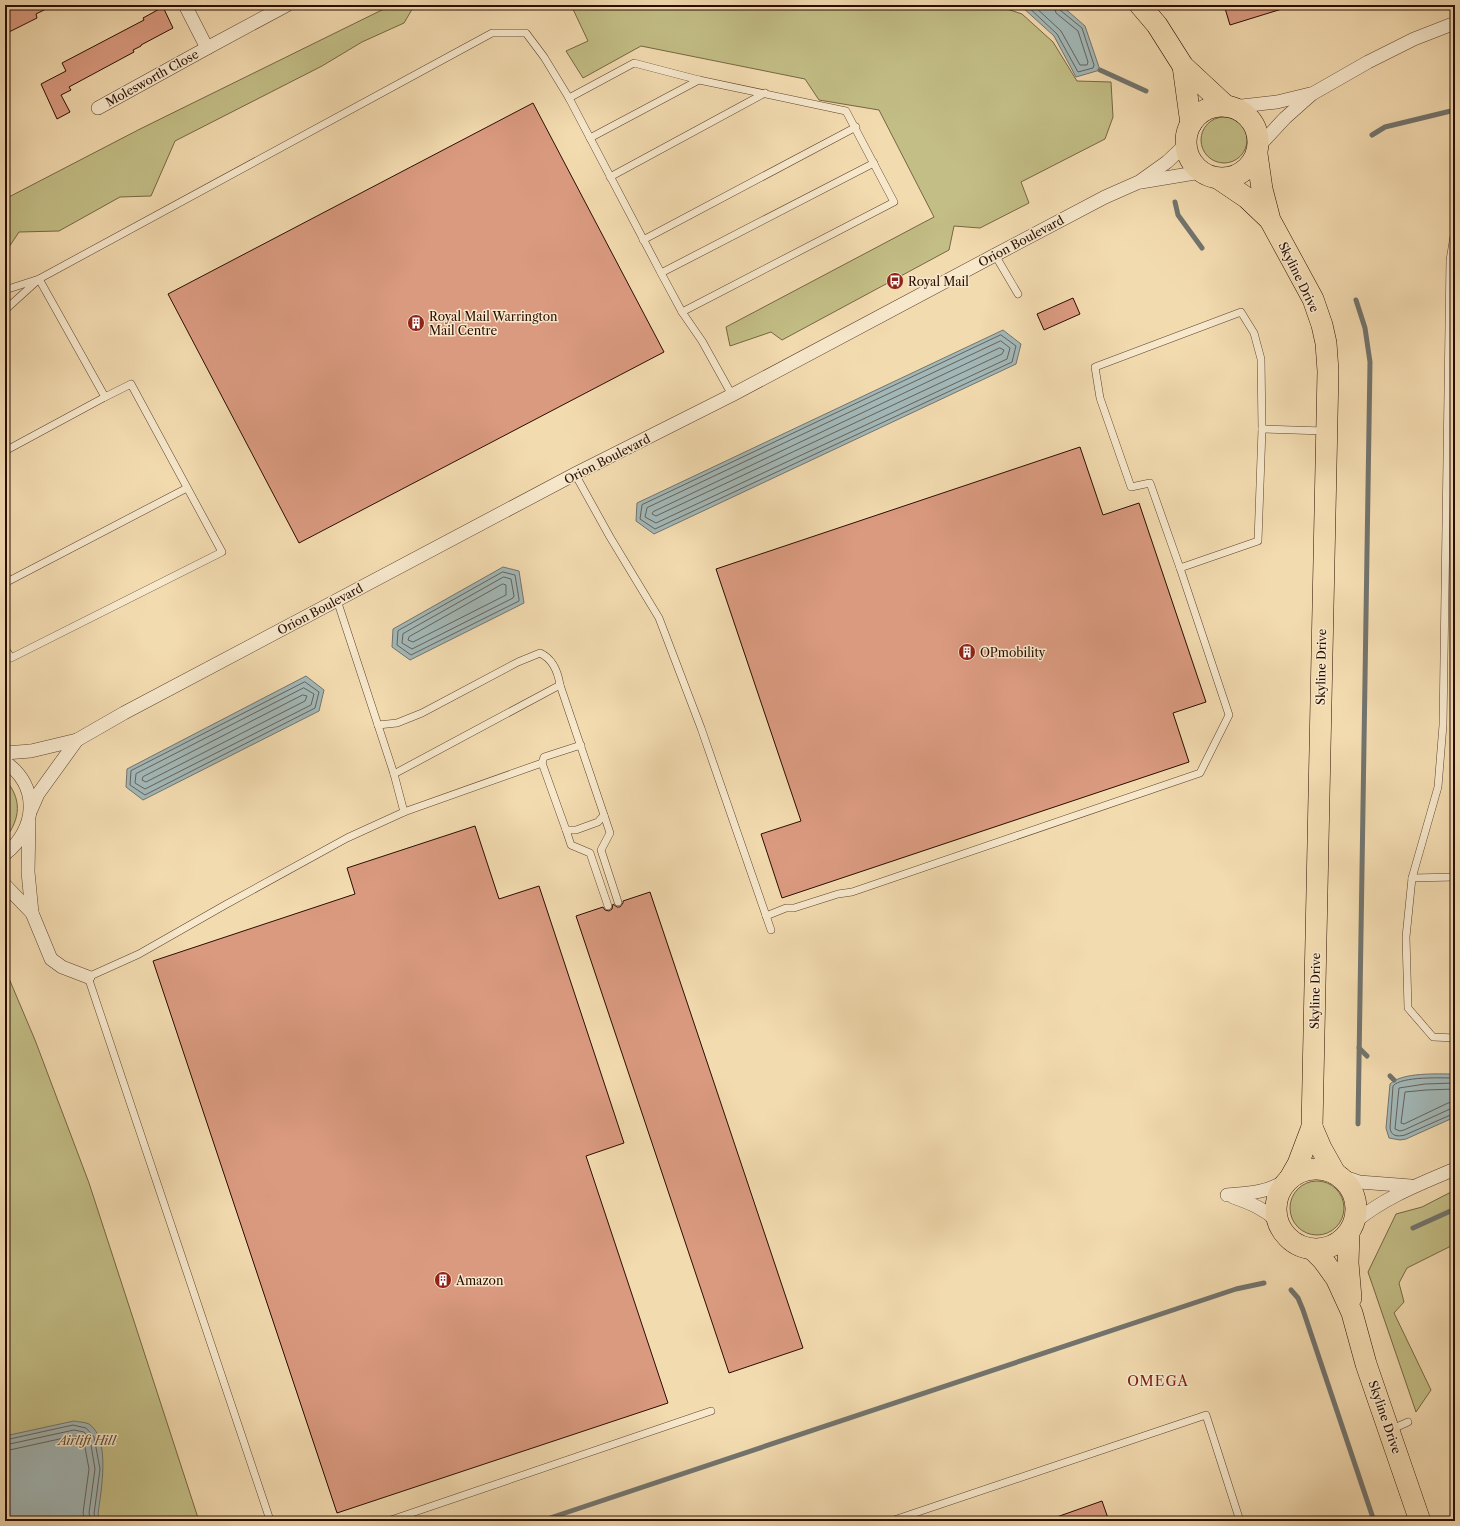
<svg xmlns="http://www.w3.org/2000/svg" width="1460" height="1526" font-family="'Libre Caslon Text',serif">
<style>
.green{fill:#c3be86;stroke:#766643}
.water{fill:#a2b8b8;stroke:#72746e}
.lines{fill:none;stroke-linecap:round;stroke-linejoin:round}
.shore{stroke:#66625c;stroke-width:1}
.stream{stroke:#72746e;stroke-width:5}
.building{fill:#da9a80;stroke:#2a0d00}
.service-casing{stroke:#5c402c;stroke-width:8}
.minor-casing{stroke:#5c402c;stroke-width:14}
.primary-casing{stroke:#2a0d00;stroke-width:22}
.service{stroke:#f7e8cc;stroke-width:7}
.minor{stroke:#f7e8cc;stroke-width:13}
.primary{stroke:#f3dbb0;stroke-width:21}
.labels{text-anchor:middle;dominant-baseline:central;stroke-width:3;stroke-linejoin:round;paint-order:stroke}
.street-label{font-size:12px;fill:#2a0d00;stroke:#f7e8cc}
.poi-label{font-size:12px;fill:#2a0d00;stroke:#f7e8cc;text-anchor:start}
.park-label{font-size:12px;font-style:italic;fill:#604b2f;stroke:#f7e8cc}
.quarter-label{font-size:14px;letter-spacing:1px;fill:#7a1f14;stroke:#f7e8cc}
</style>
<rect width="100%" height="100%" fill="#f3dbb0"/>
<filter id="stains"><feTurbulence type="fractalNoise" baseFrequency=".005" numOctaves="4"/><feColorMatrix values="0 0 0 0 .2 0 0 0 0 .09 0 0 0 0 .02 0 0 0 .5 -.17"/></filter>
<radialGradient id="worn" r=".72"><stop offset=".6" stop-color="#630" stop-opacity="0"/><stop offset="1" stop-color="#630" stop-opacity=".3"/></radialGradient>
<!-- green -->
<g class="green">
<polygon points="392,5 414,5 414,6 404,23 362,42 322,66 175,141 151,196 120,197 59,231 19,232 5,253 5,199 140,129"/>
<polygon points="571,5 995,5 1022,14 1053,42 1077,81 1111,82 1113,117 1105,139 1021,182 1029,203 980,228 954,226 949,250 782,340 771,332 730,346 726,327 934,217 879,110 819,100 805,79 641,46 583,78 566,51 588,41"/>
<circle cx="1224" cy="140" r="23"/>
<path d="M5,779C22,799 21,818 5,839Z"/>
<polygon points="5,969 35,1040 89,1183 199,1521 5,1521"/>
<circle cx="1317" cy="1208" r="27"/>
<polygon points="1455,1190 1455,1244 1407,1268 1399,1283 1404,1302 1394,1313 1431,1390 1416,1412 1368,1272 1396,1214 1422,1207"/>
</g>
<!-- water -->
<g class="water">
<polygon points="994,5 1061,5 1085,26 1100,70 1076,77 1054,36 1022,7 1002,9"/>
<polygon points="1003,330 1021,344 1016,364 654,534 636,521 637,503"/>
<polygon points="503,567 519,571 524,603 410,660 392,647 393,629"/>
<polygon points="306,676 324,690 319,711 143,800 126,787 127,769"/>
<path d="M1455,1074V1117L1406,1139L1400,1140L1389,1138L1386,1128L1390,1084C1402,1072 1438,1074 1455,1074Z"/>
<path d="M74,1421C78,1422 85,1422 89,1424C111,1439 101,1491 98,1514L100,1521H5V1436Z"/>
</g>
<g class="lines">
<!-- shore -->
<g class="shore">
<polyline points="1026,5 1057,34 1078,72 1093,68 1094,65 1082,28 1060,10 1059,5"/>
<polyline points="1033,5 1061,31 1080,65 1087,65 1088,62 1078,31 1056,13 1054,5"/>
<polygon points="1001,335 1016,346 1012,362 655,529 640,519 642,505"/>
<polygon points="1001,341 1010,348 1007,359 656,523 645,517 647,508"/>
<polygon points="1000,348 1004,350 1002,354 656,516 652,514 653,512"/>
<polygon points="503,572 515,575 519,599 519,601 411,655 397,645 398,631"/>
<polygon points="504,577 511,579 514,596 513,598 412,649 402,643 403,634"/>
<polygon points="503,584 506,585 506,595 413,642 408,640 409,637"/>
<polygon points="305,682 319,692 315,708 145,795 130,785 131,771"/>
<polygon points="304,688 314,694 311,705 145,789 135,783 136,774"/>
<polygon points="303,695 307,696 305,701 146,782 142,780 143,777"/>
<path d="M1455,1078C1442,1078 1401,1076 1393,1086L1390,1128C1391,1136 1397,1137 1405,1135L1455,1113"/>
<polyline points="1455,1083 1425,1084 1399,1088 1395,1129 1400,1131 1404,1130 1450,1109 1455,1108"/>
<polyline points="1455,1089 1426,1090 1405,1092 1401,1123 1404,1124 1448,1103 1455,1102"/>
<polyline points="5,1440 73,1425 86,1428 94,1437 100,1469 94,1514 96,1521"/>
<polyline points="5,1445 74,1430 84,1432 90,1439 95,1469 89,1513 91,1521"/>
<polyline points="5,1451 73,1436 80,1437 84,1442 89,1469 83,1513 85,1521"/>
</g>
<!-- stream -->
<g class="stream">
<polyline points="1100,70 1146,91"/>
<polyline points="1372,135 1385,127 1455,110"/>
<polyline points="1175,202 1178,215 1202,248"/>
<polyline points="1356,300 1365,328 1370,362 1358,1124"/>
<polyline points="1359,1048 1367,1056"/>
<polyline points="1390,1076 1394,1080"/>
<polyline points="1413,1228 1455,1209"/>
<polyline points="1291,1290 1298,1298 1303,1310 1374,1521"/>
<polyline points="541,1521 1236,1289 1264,1283"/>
</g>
</g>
<!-- building -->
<g class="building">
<polygon points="5,5 54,5 36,14 37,18 5,34"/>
<polygon points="1224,5 1284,5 1285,8 1230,25"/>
<polygon points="163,7 173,28 141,45 141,46 133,50 134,52 69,87 71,90 61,95 70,112 57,119 41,84 66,71 62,63 144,20 143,18"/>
<polygon points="533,103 664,352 299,543 168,294"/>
<polygon points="1073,298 1080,314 1044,330 1037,314"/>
<polygon points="1080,447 1103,515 1139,503 1206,702 1173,713 1189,762 782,898 761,834 801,821 716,569"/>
<polygon points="475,826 499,899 539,886 624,1143 586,1156 668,1403 337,1513 153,961 355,894 347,868"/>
<polygon points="650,892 803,1348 729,1373 576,916 603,907 605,910 609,911 612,909 613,904 617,907 620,907 623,903 623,901"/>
<polygon points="1102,1501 1109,1521 1052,1521 1051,1519"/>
</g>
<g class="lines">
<!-- service casing -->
<g class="service-casing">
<g id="service">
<polyline points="569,98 634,63 699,80 846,111 894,202 682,312"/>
<polyline points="590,138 699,80"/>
<polyline points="610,177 765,93"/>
<polyline points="1455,230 1450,260 1443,725 1438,787 1412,878 1406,937 1408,1008 1433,1037 1455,1038"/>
<polyline points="643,240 856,127"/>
<polyline points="995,255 1018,294"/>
<polyline points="661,273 874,163"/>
<polyline points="5,290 39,279 492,33 526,33 544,57 569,98 661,273 682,312 702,341 732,395"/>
<polyline points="5,310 37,281"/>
<polygon points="1241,312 1254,333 1261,359 1262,429 1258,541 1180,568 1150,483 1131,487 1100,398 1095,367"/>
<polyline points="1262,429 1324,431"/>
<polyline points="5,451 105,397"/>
<polyline points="575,474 610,537 659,618 701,728 771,930"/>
<polyline points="5,583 187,488"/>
<polyline points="337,600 394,774 404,812"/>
<polyline points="5,648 11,658 222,552 131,384 105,397 39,279"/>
<path d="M378,725L397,723L422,713L518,662L540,653C553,659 558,672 560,685L394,774"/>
<polyline points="542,763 544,757 581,745"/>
<polyline points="604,815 610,833 601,850 618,902"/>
<polyline points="566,830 571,845 590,853 608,906"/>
<polyline points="1412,878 1455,877"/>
<polyline points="766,916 786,908 794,908 838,894 852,892 1200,773 1229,715 1180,568"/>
<polyline points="1390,1430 1408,1422"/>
<polyline points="273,1521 270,1520 88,977 139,954 225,905 347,838 404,812 542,763 566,830 576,830 598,822 604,815 560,685"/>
<polyline points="388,1521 711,1411"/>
<polyline points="891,1521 1206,1415 1240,1521"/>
</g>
</g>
<!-- minor casing -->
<g class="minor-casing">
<g id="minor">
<polyline points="185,5 207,48"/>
<polyline points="1233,107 1277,102 1310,94"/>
<polyline points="98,108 207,48 287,5"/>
<polyline points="1259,146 1285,118 1312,94 1368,62 1414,39 1455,23"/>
<polyline points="1141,182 1201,172"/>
<polyline points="5,753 31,751 77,740 124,713 575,474 732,395 995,255 1105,197 1139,182 1167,162 1186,144"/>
<path d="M5,762C40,786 37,829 5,854"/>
<polyline points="31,810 38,794 77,740"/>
<polyline points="29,821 28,872 32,913 51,959 62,967 88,977"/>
<polyline points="5,885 32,913"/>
<polyline points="1341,1176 1359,1182 1411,1186"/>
<path d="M1227,1195C1252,1193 1264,1193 1288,1180"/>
<path d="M1233,1197C1250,1203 1265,1209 1278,1222"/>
<path d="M1355,1222C1385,1197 1420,1184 1455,1169"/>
</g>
</g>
<!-- primary casing -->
<g class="primary-casing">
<g id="primary">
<polyline points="1140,5 1157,25 1183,66 1226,106"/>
<polyline points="1183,66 1191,124"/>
<circle cx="1222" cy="142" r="36"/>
<polyline points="1257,154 1262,189 1270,220 1313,299 1322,325 1326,343 1328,371 1312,1127 1298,1164 1290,1178"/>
<polyline points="1219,179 1247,198 1269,219"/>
<polyline points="1312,1127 1321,1148 1335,1173"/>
<circle cx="1316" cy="1209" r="40"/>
<polyline points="1349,1233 1348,1263 1351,1298"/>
<polyline points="1312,1249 1323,1260 1336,1278 1352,1313 1366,1364 1420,1521"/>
</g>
</g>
<!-- service -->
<use href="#service" class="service"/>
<!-- minor -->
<use href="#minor" class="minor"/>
<!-- primary -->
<use href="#primary" class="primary"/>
</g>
<!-- icons -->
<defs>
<g id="bus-disc" transform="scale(0.9)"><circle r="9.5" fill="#8f2418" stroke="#f7e8cc"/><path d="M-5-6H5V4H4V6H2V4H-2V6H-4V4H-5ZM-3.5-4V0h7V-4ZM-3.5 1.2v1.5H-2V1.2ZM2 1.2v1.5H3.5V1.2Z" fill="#fff"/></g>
<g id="building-disc" transform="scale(0.9)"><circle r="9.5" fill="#8f2418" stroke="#f7e8cc"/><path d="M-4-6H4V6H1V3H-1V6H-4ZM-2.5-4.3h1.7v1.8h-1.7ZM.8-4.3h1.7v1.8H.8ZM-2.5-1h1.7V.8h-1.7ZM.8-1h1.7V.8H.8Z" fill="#fff"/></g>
</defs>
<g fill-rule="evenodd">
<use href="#bus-disc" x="895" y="281"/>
<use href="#building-disc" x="416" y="323"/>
<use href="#building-disc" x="967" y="652"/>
<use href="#building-disc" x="443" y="1280"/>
</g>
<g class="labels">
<!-- street labels -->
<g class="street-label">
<text transform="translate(152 78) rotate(-29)">Molesworth Close</text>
<text transform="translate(1021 241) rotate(-28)">Orion Boulevard</text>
<text transform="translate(1299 277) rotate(64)">Skyline Drive</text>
<text transform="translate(607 459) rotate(-27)">Orion Boulevard</text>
<text transform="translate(320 609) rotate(-28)">Orion Boulevard</text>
<text transform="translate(1321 667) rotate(-89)">Skyline Drive</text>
<text transform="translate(1315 991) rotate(-89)">Skyline Drive</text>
<text transform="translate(1385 1417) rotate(71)">Skyline Drive</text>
</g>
<!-- poi labels -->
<g class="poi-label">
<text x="908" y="281">Royal Mail</text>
<text x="429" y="316">Royal Mail Warrington<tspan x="429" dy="14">Mail Centre</tspan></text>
<text x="980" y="652">OPmobility</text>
<text x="456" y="1280">Amazon</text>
</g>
<!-- park labels -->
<g class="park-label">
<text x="87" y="1440">Airlift Hill</text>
</g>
<!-- quarter labels -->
<g class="quarter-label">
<text x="1158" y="1381">OMEGA</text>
</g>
</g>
<!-- margin -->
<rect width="1460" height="1526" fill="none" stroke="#f3dbb0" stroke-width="20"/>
<rect x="6" y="6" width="1448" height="1514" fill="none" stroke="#2a0d00" stroke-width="2"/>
<rect x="10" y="10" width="1440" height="1506" fill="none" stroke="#2a0d00"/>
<rect width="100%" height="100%" filter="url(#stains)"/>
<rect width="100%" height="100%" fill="url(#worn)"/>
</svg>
